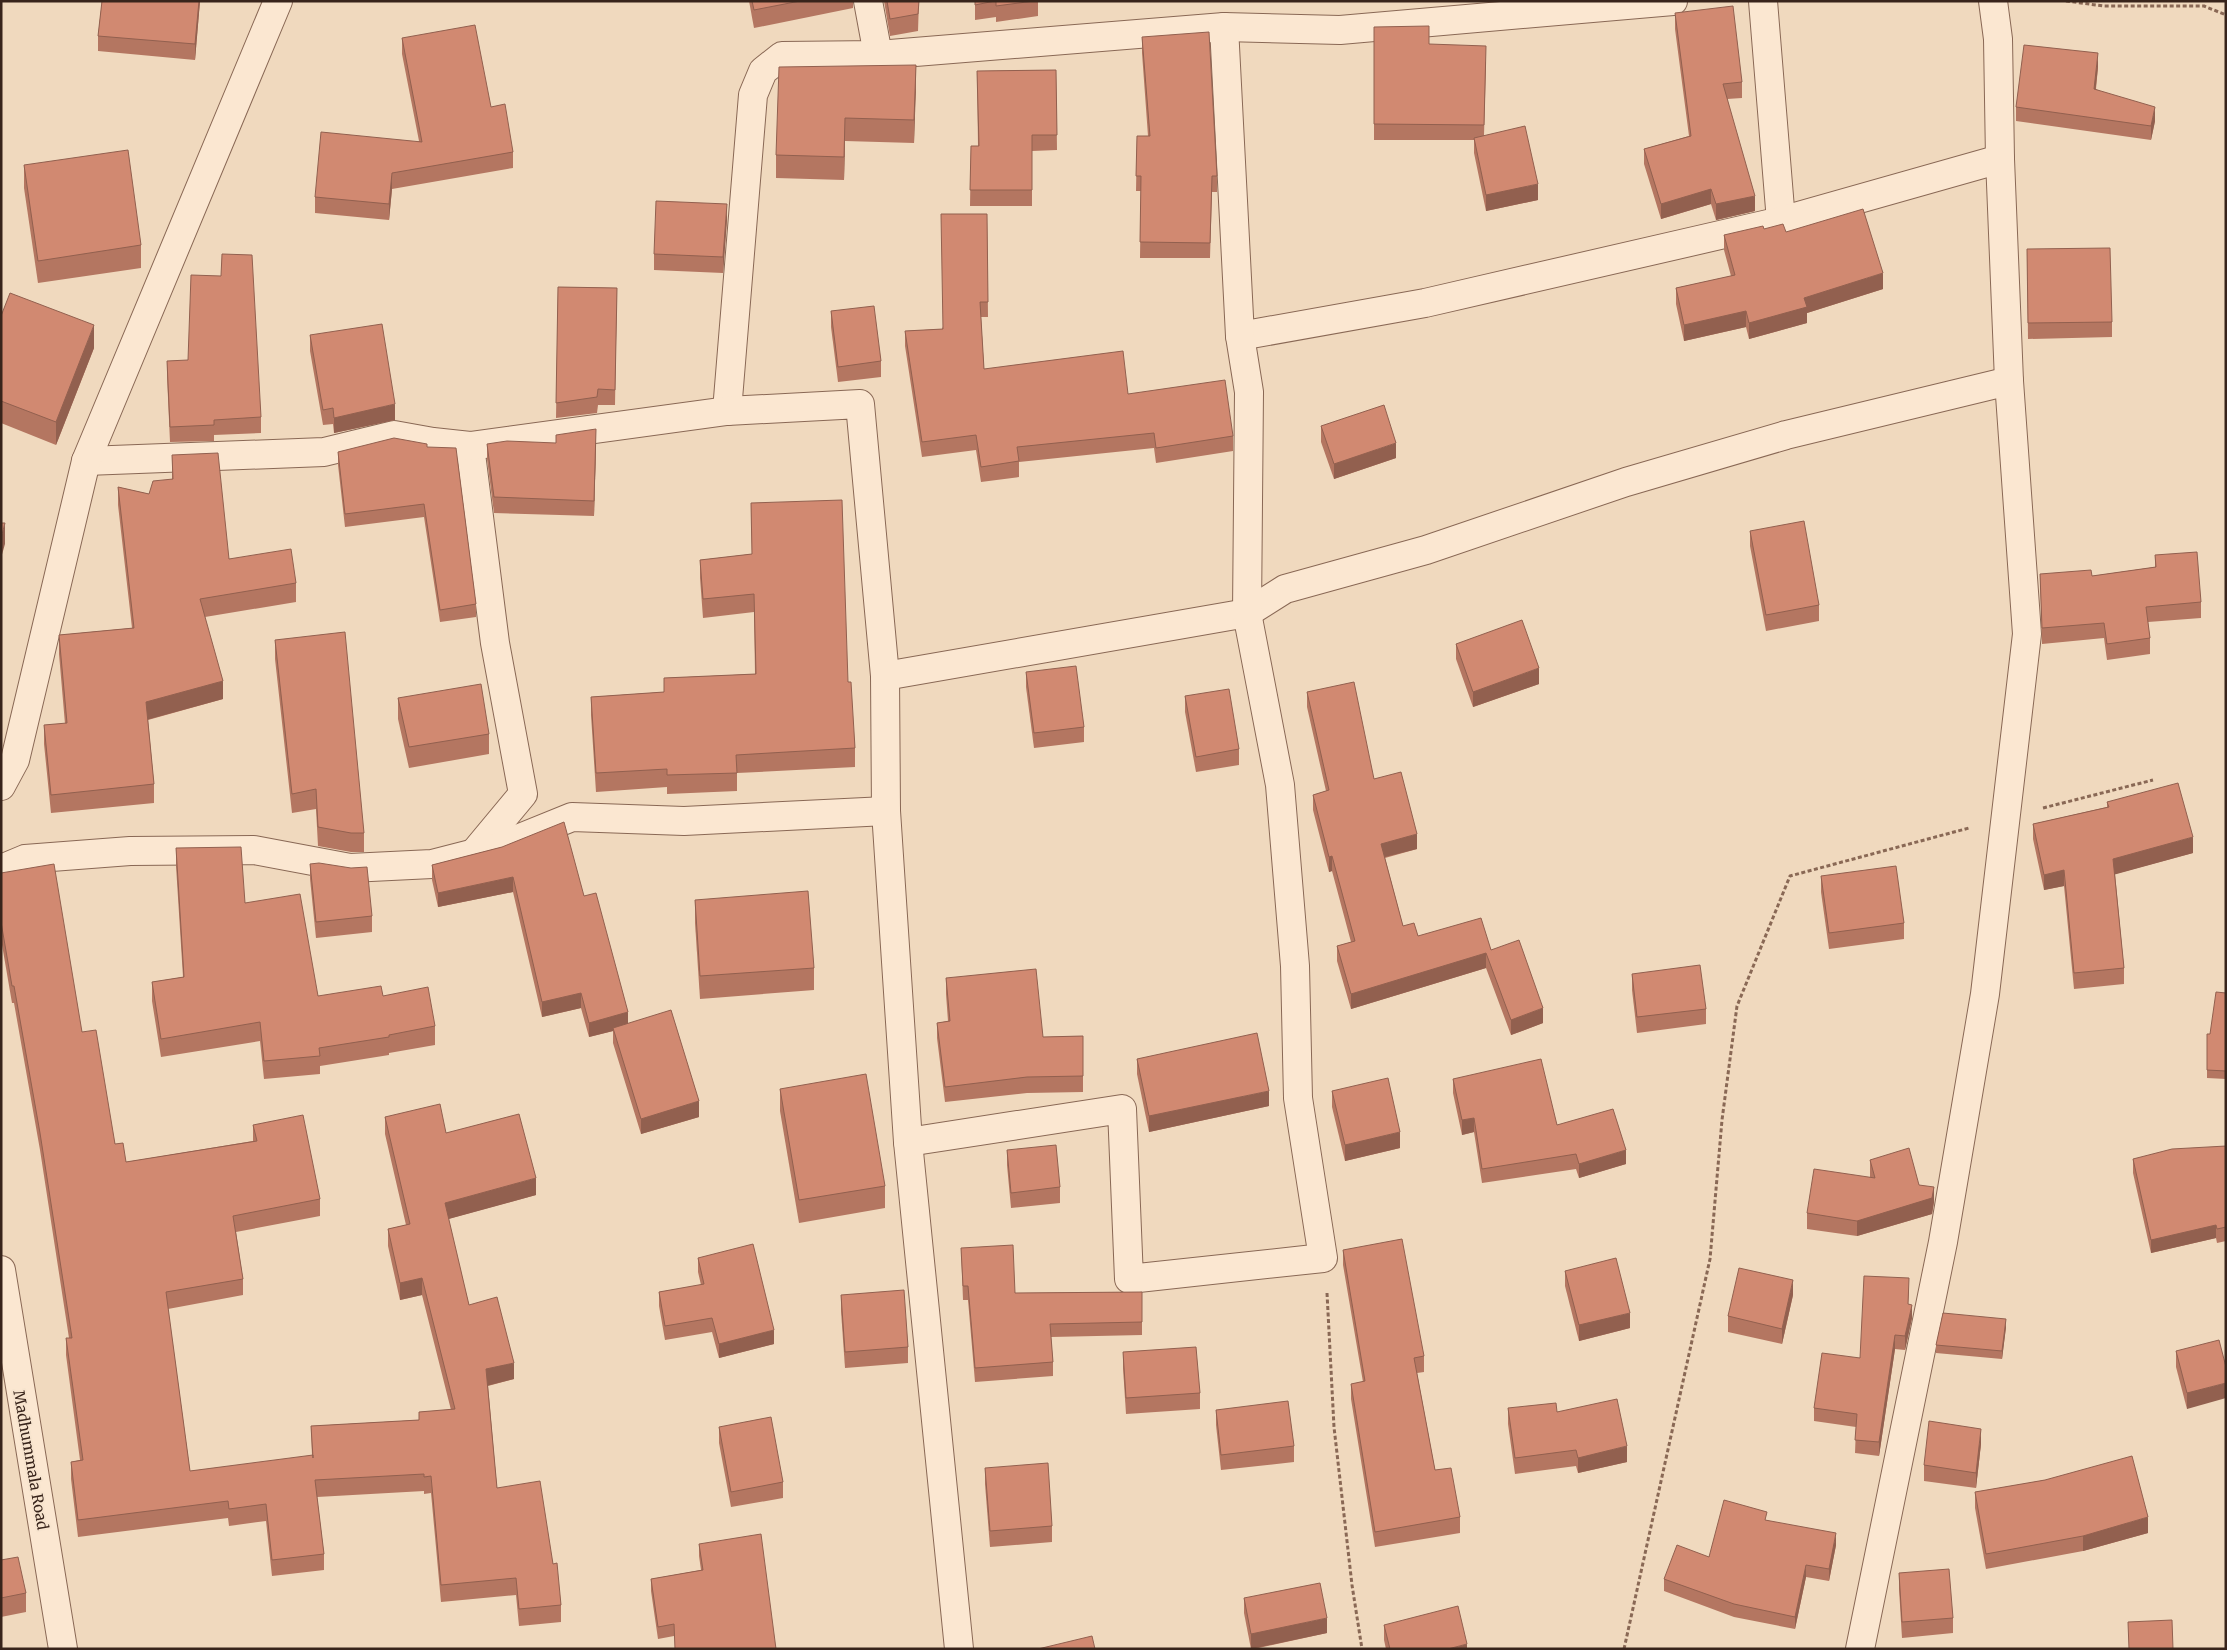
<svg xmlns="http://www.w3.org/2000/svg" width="2227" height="1650" font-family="Merriweather,serif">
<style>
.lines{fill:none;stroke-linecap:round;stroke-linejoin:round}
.minor-casing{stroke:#896855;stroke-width:30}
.path{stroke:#896855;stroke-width:3;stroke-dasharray:4 2.5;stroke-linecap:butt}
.minor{stroke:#fbe7d1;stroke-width:28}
.wall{fill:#b47661}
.shaded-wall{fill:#92604f}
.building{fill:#d18971;stroke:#92604f}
.labels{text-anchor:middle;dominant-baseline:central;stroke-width:4;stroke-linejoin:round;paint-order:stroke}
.street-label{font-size:15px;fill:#38241b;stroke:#f7e4ce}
</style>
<rect width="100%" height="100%" fill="#f0d9be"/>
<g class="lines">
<!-- minor casing -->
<g class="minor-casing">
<g id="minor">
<polyline points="868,1 878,55"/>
<polyline points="1763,1 1781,221"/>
<polyline points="1240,336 1425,303 1781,221 2000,159"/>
<polyline points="727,411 753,95 763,71 782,56 878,55 1224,27 1340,30 1673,1"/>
<polyline points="470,446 495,643 523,794 474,853"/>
<polyline points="86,461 324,452 394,435 433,442 470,446 727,411 860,404 885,676 886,811 908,1142 959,1649"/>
<polyline points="885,676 1247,613 1285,589 1426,550 1626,482 1786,435 2009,381"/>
<polyline points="1,786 15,760 86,461 278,1"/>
<polyline points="1,869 25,859 130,851 254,850 350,868 432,864 498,847 572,817 684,821 886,811"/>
<polyline points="908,1142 1122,1109 1129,1279 1323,1258 1298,1098 1295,966 1280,785 1247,613 1249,392 1240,336 1224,27"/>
<polyline points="1,1270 63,1649"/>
<polyline points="1860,1649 1943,1242 1985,994 2027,634 2009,381 2000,159 1998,39 1993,1"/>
</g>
</g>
<!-- path -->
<g class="path">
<polyline points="2066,1 2104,6 2204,6 2226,15"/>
<polyline points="2043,808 2153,780"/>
<polyline points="1327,1293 1334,1427 1352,1585 1362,1649"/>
<polyline points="1624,1649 1710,1259 1722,1120 1737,1006 1790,876 1969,828"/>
</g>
<!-- minor -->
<use href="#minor" class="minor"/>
</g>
<!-- wall -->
<g class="wall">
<polygon points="102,1 200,1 195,60 98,51 98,36"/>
<polygon points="749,1 853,1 853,8 754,28"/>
<polygon points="884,1 919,1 918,31 890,36"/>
<polygon points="975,1 1038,1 1038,16 996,22 996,17 975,20"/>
<polygon points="1675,13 1742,82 1742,98 1727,99 1755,211 1716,220 1711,204 1661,219 1644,164 1644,149 1689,136 1675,29"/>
<polygon points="1374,27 1486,62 1484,135 1538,200 1486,211 1474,153 1474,140 1374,140"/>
<polygon points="1142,37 1217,176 1217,192 1212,192 1210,258 1140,258 1141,191 1136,191 1137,136 1148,136 1142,53"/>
<polygon points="402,38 491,107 513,152 513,168 392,189 389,220 315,213 315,197 419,141 402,54"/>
<polygon points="916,65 914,143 845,141 844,180 776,178 776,155"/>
<polygon points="2098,67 2096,89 2155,121 2151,140 2016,121 2016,107"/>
<polygon points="1056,70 1057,150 1032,151 1032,206 970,206 971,146 978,146 977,71"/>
<polygon points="24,165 141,245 141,268 38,283 24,188"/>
<polygon points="987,214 988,317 981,317 984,369 1128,394 1233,436 1233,451 1156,463 1154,448 1019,462 1019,477 981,482 976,450 922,457 905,346 905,331 942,329"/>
<polygon points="727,219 723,273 654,270 654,254"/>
<polygon points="1764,229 1786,232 1883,289 1807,313 1807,323 1749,339 1746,327 1684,341 1676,304 1676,288 1731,276 1724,250 1724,235"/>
<polygon points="2027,249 2112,322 2112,337 2028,339"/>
<polygon points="558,287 617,288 615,405 598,405 597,413 556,418"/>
<polygon points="831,311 881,361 881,377 838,382 831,327"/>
<polygon points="1,316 94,348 56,445 1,423"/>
<polygon points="310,335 395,420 334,433 333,424 323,425 310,351"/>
<polygon points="167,361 261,417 261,433 214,435 214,441 170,442 167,376"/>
<polygon points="1321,426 1396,458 1334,479 1321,442"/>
<polygon points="556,443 596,445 594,516 494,513 487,459 487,444"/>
<polygon points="427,447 476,604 476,617 440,622 424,517 345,527 338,465 338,452"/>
<polygon points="172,455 229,559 296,583 296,602 205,617 223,699 148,720 154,784 154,803 51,813 44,744 44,725 65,724 59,654 59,635 132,628 118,505 118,487 149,494 172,479"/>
<polygon points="751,503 848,682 855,748 855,767 737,773 737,791 667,794 667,787 596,792 591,715 591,697 664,692 664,678 755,674 754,612 703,618 700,578 700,560 752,554"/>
<polygon points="1750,531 1819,605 1819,621 1766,631 1750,546"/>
<polygon points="2155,555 2201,602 2201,618 2148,622 2150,638 2150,654 2107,660 2104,638 2042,644 2040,574 2092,576 2155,567"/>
<polygon points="275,640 364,833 364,852 351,852 318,846 316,809 292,813 275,659"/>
<polygon points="1456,644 1539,684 1473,707 1456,659"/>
<polygon points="1026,672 1084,727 1084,742 1034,748 1026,687"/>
<polygon points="1307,692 1374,779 1417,849 1385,858 1403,926 1418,936 1491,950 1543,1023 1511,1035 1486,968 1351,1009 1337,961 1337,946 1351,942 1332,871 1329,872 1313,810 1313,795 1326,791 1307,707"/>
<polygon points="1185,696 1239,749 1239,765 1196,772 1185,712"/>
<polygon points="398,698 489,734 489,754 409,768 398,719"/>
<polygon points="2107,802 2193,853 2115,874 2124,968 2124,984 2074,989 2064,886 2044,890 2033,839 2033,824 2107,807"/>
<polygon points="502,847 584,896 628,1023 699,1117 641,1134 613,1043 613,1031 589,1037 581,1008 542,1017 513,892 438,907 432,880 432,865"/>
<polygon points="176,848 245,903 318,996 383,996 435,1026 435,1045 389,1053 389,1055 320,1066 320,1074 264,1079 260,1041 161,1057 152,1001 152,982 183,977 176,866"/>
<polygon points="310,864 372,916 372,932 316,938 310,879"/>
<polygon points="1,873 82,1032 115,1144 126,1162 253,1141 253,1125 320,1199 320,1216 236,1232 243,1279 243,1295 168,1309 190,1471 312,1456 311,1426 419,1420 419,1412 451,1410 422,1295 400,1300 388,1246 388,1229 406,1225 385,1134 385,1117 446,1133 536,1195 448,1219 469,1305 514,1379 488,1386 497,1488 553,1564 561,1605 561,1622 519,1626 516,1595 441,1602 431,1493 424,1494 424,1491 317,1497 324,1554 324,1570 272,1576 266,1521 229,1526 228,1518 78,1537 71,1479 71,1462 80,1460 66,1355 66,1338 69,1338 40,1150 14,1003 12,1003 1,939"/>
<polygon points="1821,876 1904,923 1904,939 1829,949 1821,892"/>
<polygon points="695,900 814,968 814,990 700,999 695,923"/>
<polygon points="1632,974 1706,1009 1706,1024 1637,1033 1632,990"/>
<polygon points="946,978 1043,1037 1083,1036 1083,1092 1027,1093 945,1102 937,1038 937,1023 948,1021 946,994"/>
<polygon points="2226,993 2226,1079 2207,1078 2207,1034 2210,1034"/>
<polygon points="1137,1059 1269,1106 1149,1132 1137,1074"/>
<polygon points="1453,1079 1557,1125 1626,1164 1579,1178 1576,1169 1482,1183 1474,1132 1462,1135 1453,1093"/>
<polygon points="780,1089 885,1186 885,1208 799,1223 780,1111"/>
<polygon points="1332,1091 1400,1148 1345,1161 1332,1107"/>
<polygon points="2226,1146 2226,1241 2217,1243 2216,1238 2151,1253 2133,1173 2133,1159"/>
<polygon points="1007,1150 1060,1187 1060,1203 1011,1208 1007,1165"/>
<polygon points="1870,1160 1919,1185 1934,1202 1932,1214 1857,1236 1807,1229 1807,1213 1870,1177"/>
<polygon points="961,1248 1015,1293 1142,1292 1142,1335 1051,1337 1053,1362 1053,1376 975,1382 968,1300 963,1300"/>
<polygon points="1343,1250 1424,1356 1424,1372 1417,1373 1435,1470 1460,1517 1460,1533 1375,1547 1351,1399 1351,1384 1363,1382 1343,1265"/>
<polygon points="698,1258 774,1344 719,1358 712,1332 665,1340 659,1306 659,1292 701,1285 698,1272"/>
<polygon points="1565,1271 1630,1328 1579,1341 1565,1286"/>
<polygon points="1909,1291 1908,1304 1912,1318 1905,1350 1895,1349 1879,1456 1855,1453 1856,1427 1814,1421 1814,1408 1860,1358"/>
<polygon points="841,1295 908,1347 908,1363 845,1368 841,1311"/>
<polygon points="1793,1295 1782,1344 1728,1332 1728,1316"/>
<polygon points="2006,1327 2002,1359 1936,1353 1936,1345"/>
<polygon points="2176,1351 2226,1367 2187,1409 2176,1367"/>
<polygon points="1123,1352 1200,1393 1200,1409 1126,1414 1123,1368"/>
<polygon points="1508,1408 1557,1412 1627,1462 1578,1473 1576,1466 1515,1474 1508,1424"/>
<polygon points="1216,1410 1294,1446 1294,1462 1221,1470 1216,1425"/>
<polygon points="719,1427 783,1482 783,1498 731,1507 719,1443"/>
<polygon points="1981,1444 1976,1488 1924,1481 1924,1465"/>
<polygon points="985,1468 1052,1526 1052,1542 990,1547 985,1484"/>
<polygon points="2045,1480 2148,1533 2083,1551 1986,1569 1975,1508 1975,1492"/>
<polygon points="1767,1520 1836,1545 1829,1581 1806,1577 1795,1629 1734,1617 1664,1591 1664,1579 1709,1557"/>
<polygon points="699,1544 776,1649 674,1636 658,1639 651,1591 651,1579 701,1570 699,1556"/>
<polygon points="1,1560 26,1593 26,1612 1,1617"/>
<polygon points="1899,1573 1953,1618 1953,1633 1902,1638 1899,1589"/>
<polygon points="1244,1598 1327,1633 1254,1649 1251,1649 1244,1613"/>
<polygon points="1384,1625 1467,1649 1386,1649 1384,1640"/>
</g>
<!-- shaded-wall -->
<g class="shaded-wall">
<polygon points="199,1 200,1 195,60 195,44"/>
<polygon points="2098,53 2098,67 2094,103 2094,89"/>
<polygon points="916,65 916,88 914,143 914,120"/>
<polygon points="2155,107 2155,121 2151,140 2151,126"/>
<polygon points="845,118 845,141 844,180 844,157"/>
<polygon points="392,173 392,189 389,220 389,204"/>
<polygon points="1538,184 1538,200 1486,211 1486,195"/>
<polygon points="1711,189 1711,204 1661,219 1661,204"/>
<polygon points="1755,196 1755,211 1716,220 1716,204"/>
<polygon points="727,204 727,219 723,273 723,257"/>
<polygon points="1883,273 1883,289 1807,313 1807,323 1749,339 1749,323 1804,298"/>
<polygon points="1746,311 1746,327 1684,341 1684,325"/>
<polygon points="94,325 94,348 56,445 56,422"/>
<polygon points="395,404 395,420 334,433 334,418"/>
<polygon points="596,429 596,445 594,516 594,501"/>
<polygon points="1396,443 1396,458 1334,479 1334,464"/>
<polygon points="5,523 5,544 1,558 1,538"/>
<polygon points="1539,668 1539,684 1473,707 1473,692"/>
<polygon points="223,681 223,699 146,720 146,702"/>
<polygon points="1417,834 1417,849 1381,858 1381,844"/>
<polygon points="2193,837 2193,853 2113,875 2113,859"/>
<polygon points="1332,856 1332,871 1329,872 1329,857"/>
<polygon points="2064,870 2064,886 2044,890 2044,875"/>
<polygon points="513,877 513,892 438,907 438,893"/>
<polygon points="1486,953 1486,968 1351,1009 1351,994"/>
<polygon points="581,993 581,1008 542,1017 542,1002"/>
<polygon points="1543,1008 1543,1023 1511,1035 1511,1020"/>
<polygon points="628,1012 628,1027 613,1028 613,1031 589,1037 589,1023"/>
<polygon points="1269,1091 1269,1106 1149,1132 1149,1116"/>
<polygon points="699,1101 699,1117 641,1134 641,1119"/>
<polygon points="1474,1118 1474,1132 1462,1135 1462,1120"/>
<polygon points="1400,1132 1400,1148 1345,1161 1345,1145"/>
<polygon points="1626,1150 1626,1164 1579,1178 1579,1164"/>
<polygon points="536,1178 536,1195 445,1220 445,1203"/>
<polygon points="1934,1187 1934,1202 1932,1214 1857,1236 1857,1221"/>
<polygon points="2216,1225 2216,1238 2151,1253 2151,1240"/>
<polygon points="422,1278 422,1295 400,1300 400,1283"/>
<polygon points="1793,1280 1793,1295 1782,1344 1782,1329"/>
<polygon points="1912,1305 1912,1318 1905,1350 1905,1336"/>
<polygon points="1630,1313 1630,1328 1579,1341 1579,1325"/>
<polygon points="2006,1319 2006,1327 2002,1359 2002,1351"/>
<polygon points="774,1330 774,1344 719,1358 719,1344"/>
<polygon points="1895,1335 1895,1349 1879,1456 1879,1442"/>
<polygon points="514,1363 514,1379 486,1386 486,1369"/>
<polygon points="2226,1383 2226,1398 2187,1409 2187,1393"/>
<polygon points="1981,1429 1981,1444 1976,1488 1976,1473"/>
<polygon points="1627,1446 1627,1462 1578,1473 1578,1458"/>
<polygon points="2148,1517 2148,1533 2083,1551 2083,1536"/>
<polygon points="1836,1533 1836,1545 1829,1581 1829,1569"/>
<polygon points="1806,1565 1806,1577 1795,1629 1795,1617"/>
<polygon points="1327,1618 1327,1633 1251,1649 1251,1634"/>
<polygon points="1467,1644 1467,1649 1448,1649"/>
</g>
<!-- building -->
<g class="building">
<polygon points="102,1 199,1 195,44 98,36"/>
<polygon points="752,1 800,1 754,10"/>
<polygon points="887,1 919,1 918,14 890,19"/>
<polygon points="975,1 995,1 975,5"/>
<polygon points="996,1 1034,1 996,6"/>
<polygon points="1733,6 1742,82 1723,84 1755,196 1716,204 1711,189 1661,204 1644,149 1691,136 1675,13"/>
<polygon points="475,25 491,107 505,104 513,152 392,173 389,204 315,197 321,132 422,142 402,38"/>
<polygon points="1429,26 1429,44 1486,46 1484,125 1374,124 1374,27"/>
<polygon points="1209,32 1217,176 1212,176 1210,243 1140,242 1141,176 1136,176 1137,136 1150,136 1142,37"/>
<polygon points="2024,45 2098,53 2094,89 2155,107 2151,126 2016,107"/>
<polygon points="916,65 914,120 845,118 844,157 776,155 779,67"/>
<polygon points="1056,70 1057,135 1032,135 1032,190 970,190 971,146 979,146 977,71"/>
<polygon points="1525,126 1538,184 1486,195 1474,138"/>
<polygon points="128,150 141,245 38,261 24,165"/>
<polygon points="656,201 727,204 723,257 654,254"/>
<polygon points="1863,209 1883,273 1804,298 1807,307 1749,323 1746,311 1684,325 1676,288 1735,275 1724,235 1763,226 1764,229 1783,224 1786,232"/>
<polygon points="941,214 987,214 988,302 980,302 984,369 1123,351 1128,394 1225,380 1233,436 1156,448 1154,433 1017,447 1019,461 981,467 976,435 922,442 905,331 943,329"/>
<polygon points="2110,248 2112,322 2028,323 2027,249"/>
<polygon points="222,254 252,255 261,417 214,420 214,425 170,427 167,361 188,360 191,275 221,276"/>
<polygon points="558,287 617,288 615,390 598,389 597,397 556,403"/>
<polygon points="10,293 94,325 56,422 1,401 1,316"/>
<polygon points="874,306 881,361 838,367 831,311"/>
<polygon points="382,324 395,404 334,418 333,408 323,410 310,335"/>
<polygon points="1384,405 1396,443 1334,464 1321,426"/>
<polygon points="596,429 594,501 494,497 487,444 507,441 556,443 556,435"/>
<polygon points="394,438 427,444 427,447 456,448 476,604 440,610 424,504 345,514 338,452"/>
<polygon points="218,453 229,559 291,549 296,583 200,599 223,681 146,702 154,784 51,795 44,725 67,723 59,635 134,628 118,487 149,494 153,481 173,479 172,455"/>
<polygon points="842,500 848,682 851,682 855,748 736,755 737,773 667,775 667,769 596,773 591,697 664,692 664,678 756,674 754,594 703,599 700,560 752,554 751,503"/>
<polygon points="1804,521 1819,605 1766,615 1750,531"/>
<polygon points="1,523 5,523 1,538"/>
<polygon points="2197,552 2201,602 2146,607 2150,638 2107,644 2104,623 2042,628 2040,574 2091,570 2092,576 2156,567 2155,555"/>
<polygon points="1522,620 1539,668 1473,692 1456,644"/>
<polygon points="345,632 364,833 351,833 318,827 316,789 292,794 275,640"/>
<polygon points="1076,666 1084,727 1034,733 1026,672"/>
<polygon points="1354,682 1374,779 1401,772 1417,834 1381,844 1403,926 1414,923 1418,936 1481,918 1491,950 1519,940 1543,1008 1511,1020 1486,953 1351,994 1337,946 1355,941 1332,856 1329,857 1313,795 1329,790 1307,692"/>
<polygon points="481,684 489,734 409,747 398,698"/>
<polygon points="1229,689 1239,749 1196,757 1185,696"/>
<polygon points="2178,783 2193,837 2113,859 2124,968 2074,973 2064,870 2044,875 2033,824 2109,807 2107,802"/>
<polygon points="564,822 584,896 596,893 628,1012 589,1023 581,993 542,1002 513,877 438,893 432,865 502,847"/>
<polygon points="241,847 245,903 300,894 318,996 381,986 383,996 428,987 435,1026 389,1035 389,1037 319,1048 320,1056 264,1061 260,1022 161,1039 152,982 184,977 176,848"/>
<polygon points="319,863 351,868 367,867 372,916 316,922 310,864"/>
<polygon points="54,864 82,1032 96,1030 115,1144 123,1143 126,1162 257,1141 253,1125 303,1115 320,1199 233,1216 243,1279 166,1292 190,1471 313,1455 313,1458 311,1426 419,1420 419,1412 455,1409 422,1278 400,1283 388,1229 410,1224 385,1117 440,1104 446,1133 519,1114 536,1178 445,1203 469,1305 497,1297 514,1363 486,1369 497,1488 540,1481 553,1564 557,1563 561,1605 519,1609 516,1578 441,1585 431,1476 424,1477 424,1474 315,1480 324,1554 272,1560 266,1504 229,1509 228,1501 78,1520 71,1462 83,1460 66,1338 72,1338 40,1133 14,986 12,986 1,922 1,873"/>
<polygon points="1896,866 1904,923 1829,933 1821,876"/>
<polygon points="808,891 814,968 700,976 695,900"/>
<polygon points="1700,965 1706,1009 1637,1017 1632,974"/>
<polygon points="1036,969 1043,1037 1083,1036 1083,1076 1027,1077 945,1087 937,1023 950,1021 946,978"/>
<polygon points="2216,992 2226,993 2226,1071 2207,1070 2207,1034 2210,1034"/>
<polygon points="671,1010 699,1101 641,1119 613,1028"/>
<polygon points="1257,1033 1269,1091 1149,1116 1137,1059"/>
<polygon points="1541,1059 1557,1125 1613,1109 1626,1150 1579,1164 1576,1154 1482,1169 1474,1118 1462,1120 1453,1079"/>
<polygon points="866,1074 885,1186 799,1200 780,1089"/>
<polygon points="1388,1078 1400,1132 1345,1145 1332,1091"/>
<polygon points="1056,1145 1060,1187 1011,1193 1007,1150"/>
<polygon points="2226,1146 2226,1227 2217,1229 2216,1225 2151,1240 2133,1159 2172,1149"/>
<polygon points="1909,1148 1919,1185 1934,1187 1932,1198 1857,1221 1807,1213 1814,1169 1875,1178 1870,1160"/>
<polygon points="1402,1239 1424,1356 1414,1358 1435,1470 1451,1468 1460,1517 1375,1532 1351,1384 1365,1381 1343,1250"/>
<polygon points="753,1244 774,1330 719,1344 712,1318 665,1326 659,1292 704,1284 698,1258"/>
<polygon points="1013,1245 1015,1293 1142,1292 1142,1322 1050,1324 1053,1362 975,1368 968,1286 963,1286 961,1248"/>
<polygon points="1616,1258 1630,1313 1579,1325 1565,1271"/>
<polygon points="1739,1268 1793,1280 1782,1329 1728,1316"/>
<polygon points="1864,1276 1909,1278 1908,1304 1912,1305 1905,1336 1895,1335 1879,1442 1855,1440 1857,1414 1814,1408 1822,1353 1860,1358"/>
<polygon points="904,1290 908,1347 845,1352 841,1295"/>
<polygon points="1943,1313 2006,1319 2002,1351 1936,1345"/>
<polygon points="2219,1340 2226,1367 2226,1383 2187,1393 2176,1351"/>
<polygon points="1196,1347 1200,1393 1126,1398 1123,1352"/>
<polygon points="1617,1399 1627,1446 1578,1458 1576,1450 1515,1458 1508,1408 1556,1403 1557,1412"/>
<polygon points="1288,1401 1294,1446 1221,1455 1216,1410"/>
<polygon points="771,1417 783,1482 731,1492 719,1427"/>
<polygon points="1929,1421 1981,1429 1976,1473 1924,1465"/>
<polygon points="2132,1456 2148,1517 2083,1536 1986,1554 1975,1492 2045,1480"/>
<polygon points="1048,1463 1052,1526 990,1531 985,1468"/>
<polygon points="1724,1500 1767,1512 1765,1520 1836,1533 1829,1569 1806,1565 1795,1617 1734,1604 1664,1579 1677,1545 1709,1557"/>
<polygon points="761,1534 776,1649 675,1649 674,1624 658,1627 651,1579 703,1570 699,1544"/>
<polygon points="18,1557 26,1593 1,1598 1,1560"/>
<polygon points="1949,1569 1953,1618 1902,1622 1899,1573"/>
<polygon points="1320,1583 1327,1618 1251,1634 1244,1598"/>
<polygon points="1458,1606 1467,1644 1448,1649 1390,1649 1384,1625"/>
<polygon points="2172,1620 2173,1649 2129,1649 2128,1622"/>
<polygon points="1092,1636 1095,1649 1038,1649"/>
</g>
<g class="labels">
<!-- street labels -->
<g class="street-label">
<text transform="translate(31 1460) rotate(80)">Madhummala Road</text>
</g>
</g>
<!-- border -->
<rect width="2227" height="1650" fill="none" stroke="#38241b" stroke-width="5"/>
</svg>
